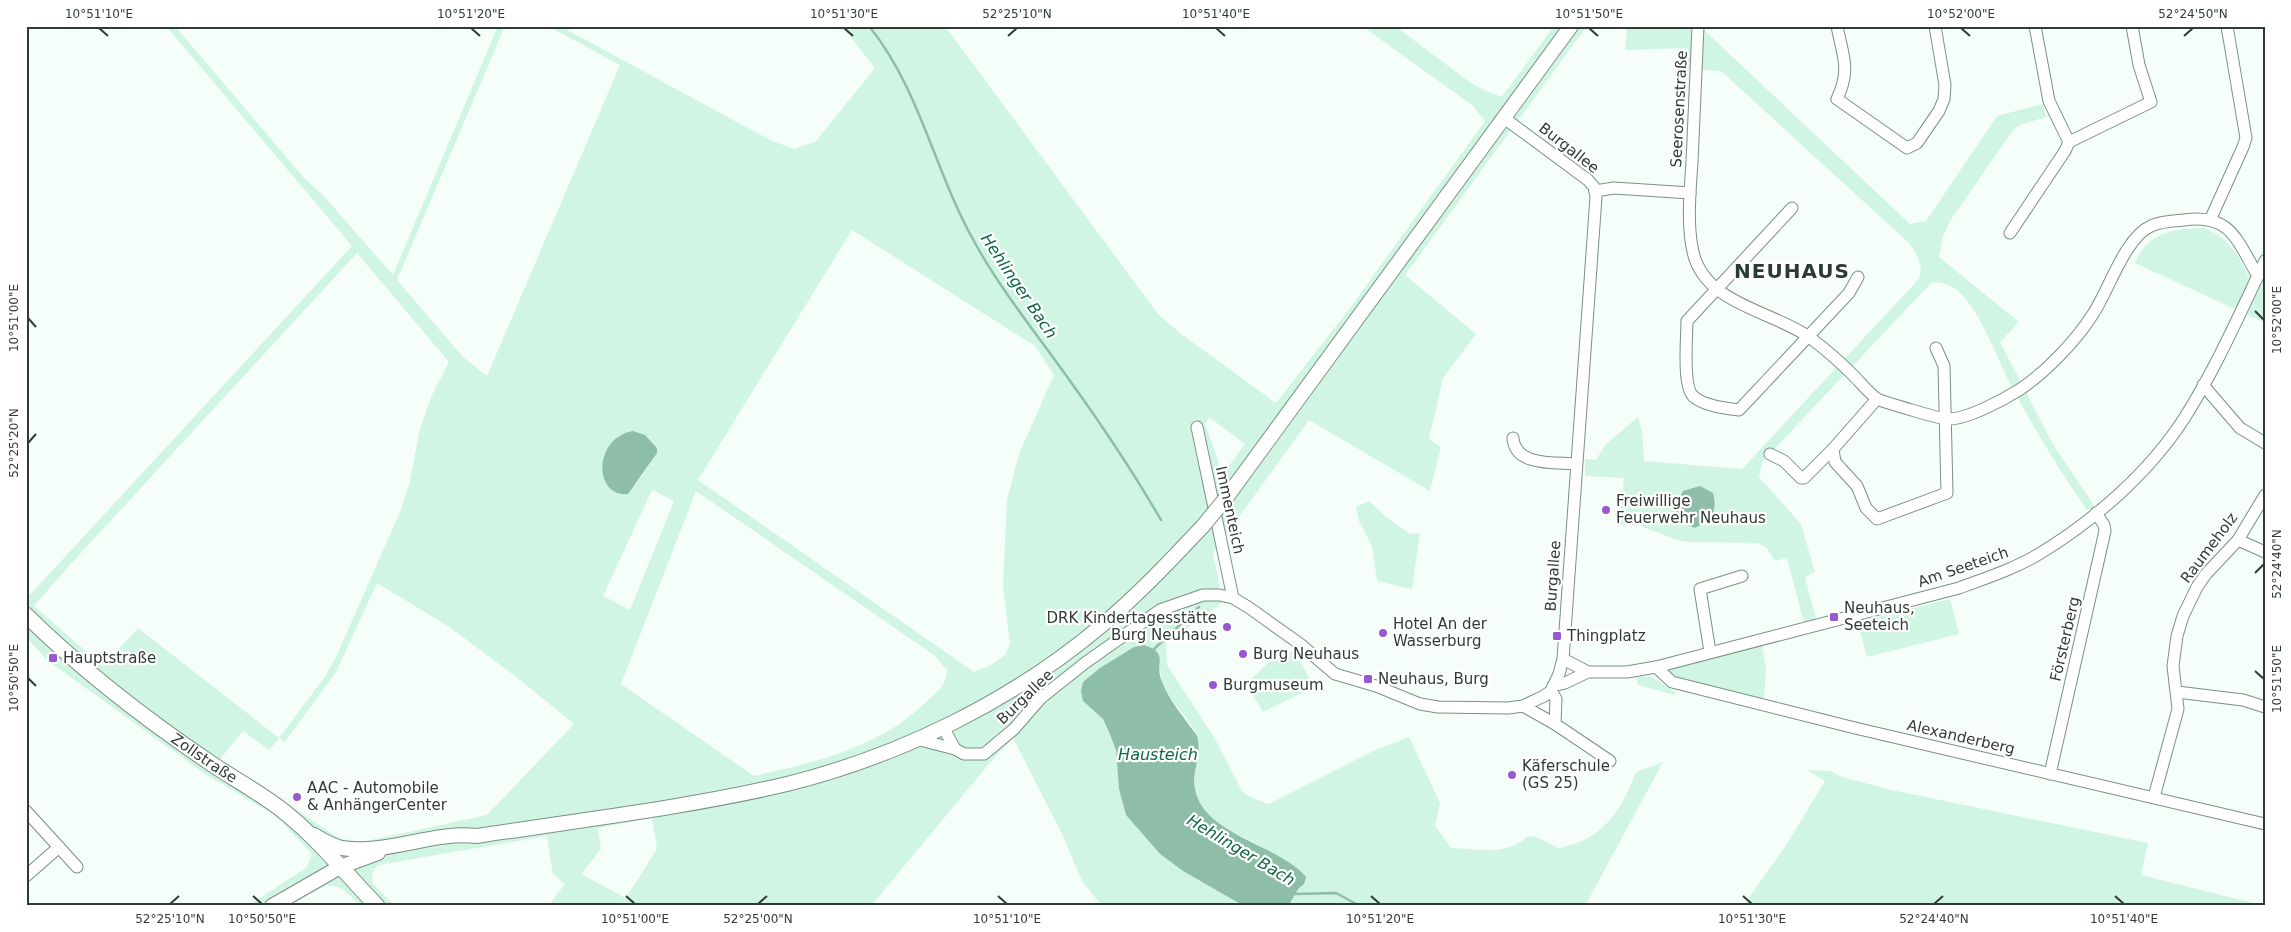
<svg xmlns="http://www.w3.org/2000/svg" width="2291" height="932" font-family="'DejaVu Sans',sans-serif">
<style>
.green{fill:#d0f5e3;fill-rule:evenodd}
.water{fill:#8ebea8}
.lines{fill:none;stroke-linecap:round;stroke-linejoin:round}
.stream{stroke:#8ebea8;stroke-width:2.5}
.minor-casing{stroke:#7a9085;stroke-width:13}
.tertiary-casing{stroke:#7a9085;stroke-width:16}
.secondary-casing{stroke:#7a9085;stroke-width:17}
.minor{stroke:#fff;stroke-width:11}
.tertiary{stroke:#fff;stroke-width:14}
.secondary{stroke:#fff;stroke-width:15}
.tertiary-bridge-casing{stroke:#7a9085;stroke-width:16;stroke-linecap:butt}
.tertiary-bridge{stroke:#fff;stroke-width:14}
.ticks{fill:none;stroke:#313b36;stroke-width:2}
.poi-dot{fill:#955ad1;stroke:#fff;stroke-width:2}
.labels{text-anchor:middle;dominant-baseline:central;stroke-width:4.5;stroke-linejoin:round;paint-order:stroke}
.street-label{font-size:15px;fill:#313b36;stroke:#fff}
.poi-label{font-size:15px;fill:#313b36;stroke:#fff;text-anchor:start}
.water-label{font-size:16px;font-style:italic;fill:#11664a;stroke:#fff}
.district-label{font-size:20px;font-weight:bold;letter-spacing:1px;fill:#283c33;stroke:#fff}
.neatline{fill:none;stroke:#313b36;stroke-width:2}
.ticks-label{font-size:12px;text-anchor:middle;fill:#313b36}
</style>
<rect width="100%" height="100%" fill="#f5fef9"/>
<!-- green -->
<g class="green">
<path d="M166,26H175L305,179L322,194L393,275L498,26H505L397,280L463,357L487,376L620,65L548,26H560L772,141L795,149L816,141L875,68L842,26H945L1158,314L1181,334L1276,403L1350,308L1485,121L1472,105L1362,26H1395L1471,83L1482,89L1502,97L1554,26H1587L1405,275L1476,334L1443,378L1429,439L1441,447L1430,491L1309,420L1213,553L1223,602L1166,644L1167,665L1214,737L1242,791L1250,797L1269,804L1371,752L1409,737L1440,803L1435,826L1451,848C1479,849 1506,857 1528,836L1536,837L1559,848C1603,840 1621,811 1636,772L1663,762L1585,906H1288L1299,888L1304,884C1293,874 1283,862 1271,853C1263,847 1254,842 1245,838C1240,835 1235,835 1230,833C1216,825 1198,806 1195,789C1191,772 1204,755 1197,737C1187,709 1158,697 1160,664L1083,701L1103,719L1109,732L1116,750L1119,789L1126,815L1160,854L1183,871L1245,906H1102L1082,881L1063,836L1013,738L993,759L871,906H548L565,884L553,874L547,836L378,865L373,871L372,883L395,906H361L344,890L338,887L327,885L288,906H248L307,867L312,854L276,816L205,774L47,660L26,637V599L352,246ZM852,230L1035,346L1054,375L1019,454L1007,500L1003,586L1010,643L1006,654L991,665L974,672L698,480ZM357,253L449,362L432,395L419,432L410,482L400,512L337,655L324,678L279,738L138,628L103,666L34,606L68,567ZM1209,417L1245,444L1223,474L1205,424ZM645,435L657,448C650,466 639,485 621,494L611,488L603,456L612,442ZM652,490L674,501L630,610L603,596ZM696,491L934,655L947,670C947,684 937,692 927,701C880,748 816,762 754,776L621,684ZM377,583L448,626L519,679L574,724L487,815L362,842L343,839L334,835L220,759L243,731L269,750L279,738L285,742L287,739L336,672ZM652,818L657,849L626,898L581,874L601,849L598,828Z"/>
<path d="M1623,26H1706L1705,31L1910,224L1926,221L1997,116L2043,104L2046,117L2020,125L2013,130L1950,221L1943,236L1939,257L2019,322L2000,342L2054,446L2095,507L2087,510C2060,471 2035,431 2013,389C1998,361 1985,322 1965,298C1956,287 1946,282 1932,282L1762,462L1759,477L1801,524L1815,572L1805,577L1816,619L1804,623L1787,558L1775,561L1767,548L1758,543L1690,542L1677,540L1641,526L1619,524L1624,478L1585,476V459L1596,460L1606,444L1638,417L1642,431L1644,461L1742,469L1918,280C1925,269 1917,254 1910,244L1721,71L1687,69L1688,48L1625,50L1627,30Z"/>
<path d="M2203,228C2228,236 2238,255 2249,277L2265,247V323L2135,263C2148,232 2172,229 2203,228Z"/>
<polygon points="1369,501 1386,517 1410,534 1420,533 1412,589 1377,581 1372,546 1359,521 1356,507"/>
<polygon points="1950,599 1959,634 1867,657 1858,622"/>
<polygon points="1762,645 1766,667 1764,701 1670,677 1667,669"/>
<polygon points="1294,650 1314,687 1263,712 1246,684 1268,663"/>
<polygon points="1636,677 1652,677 1676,693 1675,695 1638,685"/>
<polygon points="1807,770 1830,771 1842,777 1887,789 2148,843 2141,875 2265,906 1743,906 1785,847 1825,781"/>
</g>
<!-- water -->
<g class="water">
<path d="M633,431L645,435L657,448V453L628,494C594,498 592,438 633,431Z"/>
<path d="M1700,486L1713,493C1718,512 1711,521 1694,528L1676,515L1678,500L1683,491Z"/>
<path d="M1144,645C1169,653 1155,662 1161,679C1168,700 1185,718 1197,736C1203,757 1191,771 1195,789C1204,836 1279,844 1306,877L1304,884L1299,888L1288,906H1245L1237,902L1183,871L1160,854L1126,815L1119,789L1116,750L1109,732L1103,719L1083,701L1081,691L1083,682L1100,668L1134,647Z"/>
</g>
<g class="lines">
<!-- stream -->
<g class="stream">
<path d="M869,26C920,89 935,173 975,243C997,283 1025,319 1052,356C1091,409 1128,463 1161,520"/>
<polyline points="1153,650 1199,607"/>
<polyline points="1294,894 1336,893 1360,906"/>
</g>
<!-- minor casing -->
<g class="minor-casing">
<g id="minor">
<path d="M1698,26C1696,72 1694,117 1692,162C1690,191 1686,232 1695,259C1711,305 1774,312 1809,337C1824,348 1839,361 1853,375C1860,382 1869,393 1877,399C1884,402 1940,419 1947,419C1966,420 2003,400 2019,390C2045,373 2076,341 2093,314C2109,290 2125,237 2151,226C2161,221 2173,221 2184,220C2231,213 2237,241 2258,276"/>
<path d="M1837,26C1843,57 1851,69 1837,99L1907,148L1917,143L1939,111L1944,99L1945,85L1935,26"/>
<polyline points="2035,26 2049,101 2069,142 2151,102 2139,65 2132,26"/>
<polyline points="1595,191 1614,188 1690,193"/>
<path d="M1792,208L1687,321C1687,337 1682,388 1694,397C1705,406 1725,408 1739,410L1849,293L1858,277"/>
<polyline points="2211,218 2243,147 2246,138 2227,26"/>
<polyline points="2010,233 2065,151 2069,142"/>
<polyline points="2203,385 2240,428 2265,443"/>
<polyline points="1877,399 1833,449 1835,462 1857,486 1866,508 1877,519 1947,493 1944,366 1936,348"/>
<polyline points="1197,427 1233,598"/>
<path d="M1513,438C1515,467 1556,462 1576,464"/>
<polyline points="1770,454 1784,461 1801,478 1804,478 1833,449"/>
<polyline points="2238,540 2265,552"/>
<polyline points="1710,652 1700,589 1742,576"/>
<path d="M1563,659L1588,672H1627L1656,667L1959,588C1986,578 2014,569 2039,554C2095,520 2150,472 2185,417C2216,368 2240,313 2265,261"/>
<polyline points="1656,667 1672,682 1855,728 2265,824"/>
<polyline points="1553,686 1565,683 1588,672"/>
<polyline points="1551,691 1556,699 1555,724 1610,761"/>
<polyline points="2177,692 2243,700 2265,707"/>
<polyline points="1523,706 1555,724"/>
<polyline points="943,727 955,749"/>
<polyline points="916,739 955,749 964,754 984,754 1014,729 1041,698 1085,663 1160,610 1203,595 1220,595 1233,598 1248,607 1300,644 1335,674 1376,686 1420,704 1438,707 1508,708 1523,706 1544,696 1551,691 1559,674 1563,659 1596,197 1594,187 1588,180 1504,118"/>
<polyline points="2050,774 2105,531 2104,525 2096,513"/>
<polyline points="2154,797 2178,709 2173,666 2177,636 2183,616 2197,587 2206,574 2238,540 2265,495"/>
<polyline points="26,811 77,867"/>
<polyline points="26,876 59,847"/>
</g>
</g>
<!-- tertiary casing -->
<g class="tertiary-casing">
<g id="tertiary">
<polyline points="1226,498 1571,26"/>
<path d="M314,835C322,840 332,846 342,848C387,855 432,831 477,836C580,820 685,808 787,784C900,756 1012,701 1101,626C1138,595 1170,561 1203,526"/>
<polyline points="272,906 340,867 378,853"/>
</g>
</g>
<!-- secondary casing -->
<g class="secondary-casing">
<g id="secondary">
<path id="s1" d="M26,615C82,670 144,718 209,762C235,780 263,794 287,814C321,842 347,875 377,906"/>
</g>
</g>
<!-- minor -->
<use href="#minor" class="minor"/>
<!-- tertiary -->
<use href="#tertiary" class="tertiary"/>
<!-- secondary -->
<use href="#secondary" class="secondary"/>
<!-- tertiary-bridge casing -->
<g class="tertiary-bridge-casing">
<polyline id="tertiary-bridge" points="1203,526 1226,498"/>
</g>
<!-- tertiary-bridge -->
<use href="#tertiary-bridge" class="tertiary-bridge"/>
</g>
<!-- ticks -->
<path class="ticks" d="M99,28L108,36M471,28L480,36M844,28L853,36M1216,28L1225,36M1589,28L1598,36M1961,28L1970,36M1008,36L1017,28M2184,36L2193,28M2255,311L2264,320M28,318L36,327M28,443L36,434M2255,573L2264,564M2255,671L2264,679M28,678L36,686M253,896L262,904M626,896L635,904M998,896L1007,904M1371,896L1380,904M1743,896L1752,904M2115,896L2124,904M170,904L179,896M758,904L767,896M1934,904L1943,896"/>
<!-- markers -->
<g class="poi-dot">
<circle cx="1606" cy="510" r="5"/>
<rect x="1829" y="612" width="10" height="10" rx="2.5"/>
<circle cx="1227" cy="627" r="5"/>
<circle cx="1383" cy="633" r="5"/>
<rect x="1552" y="631" width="10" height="10" rx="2.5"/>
<circle cx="1243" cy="654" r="5"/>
<rect x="48" y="653" width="10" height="10" rx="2.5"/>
<rect x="1363" y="674" width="10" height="10" rx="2.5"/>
<circle cx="1213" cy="685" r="5"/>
<circle cx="1512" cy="775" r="5"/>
<circle cx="297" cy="797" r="5"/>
</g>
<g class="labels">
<!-- street labels -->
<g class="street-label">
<text transform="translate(1679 109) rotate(-87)">Seerosenstraße</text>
<text transform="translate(1569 148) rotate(38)">Burgallee</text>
<text transform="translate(1230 510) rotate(78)">Immenteich</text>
<text transform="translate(2209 548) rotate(-53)">Raumeholz</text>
<text transform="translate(1963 567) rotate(-19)">Am Seeteich</text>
<text transform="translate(1553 576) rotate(-86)">Burgallee</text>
<text transform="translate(2065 639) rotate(-77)">Försterberg</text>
<text transform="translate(1025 697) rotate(-44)">Burgallee</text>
<text transform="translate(1961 737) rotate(13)">Alexanderberg</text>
<text stroke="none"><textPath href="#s1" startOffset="229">Zollstraße</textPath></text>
</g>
<!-- poi labels -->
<g class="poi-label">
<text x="1616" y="501">Freiwillige<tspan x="1616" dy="17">Feuerwehr Neuhaus</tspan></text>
<text x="1844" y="608">Neuhaus,<tspan x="1844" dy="17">Seeteich</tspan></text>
<text x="1217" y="618" text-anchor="end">DRK Kindertagesstätte<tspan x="1217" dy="17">Burg Neuhaus</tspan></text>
<text x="1393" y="624">Hotel An der<tspan x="1393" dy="17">Wasserburg</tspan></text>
<text x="1567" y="636">Thingplatz</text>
<text x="1253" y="654">Burg Neuhaus</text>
<text x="63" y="658">Hauptstraße</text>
<text x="1378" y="679">Neuhaus, Burg</text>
<text x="1223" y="685">Burgmuseum</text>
<text x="1522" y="766">Käferschule<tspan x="1522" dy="17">(GS 25)</tspan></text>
<text x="307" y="788">AAC - Automobile<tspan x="307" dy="17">&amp; AnhängerCenter</tspan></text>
</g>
<!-- water labels -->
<g class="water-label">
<text transform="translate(1019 286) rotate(56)">Hehlinger Bach</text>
<text x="1158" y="754">Hausteich</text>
<text transform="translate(1241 850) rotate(31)">Hehlinger Bach</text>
</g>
<!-- district labels -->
<g class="district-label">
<text x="1792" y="271">NEUHAUS</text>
</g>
</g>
<!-- border -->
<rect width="2291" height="932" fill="none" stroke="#ffffff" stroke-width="55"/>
<rect x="28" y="28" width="2236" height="876" class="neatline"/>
<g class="ticks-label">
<text x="99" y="18">10°51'10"E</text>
<text x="471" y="18">10°51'20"E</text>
<text x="844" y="18">10°51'30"E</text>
<text x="1017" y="18">52°25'10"N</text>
<text x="1216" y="18">10°51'40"E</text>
<text x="1589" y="18">10°51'50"E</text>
<text x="1961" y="18">10°52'00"E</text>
<text x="2193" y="18">52°24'50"N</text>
<text transform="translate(14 318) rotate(-90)" y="4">10°51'00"E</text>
<text transform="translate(2277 320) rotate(-90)" y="4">10°52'00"E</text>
<text transform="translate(14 443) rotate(-90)" y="4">52°25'20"N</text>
<text transform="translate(2277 564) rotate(-90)" y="4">52°24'40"N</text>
<text transform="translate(14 678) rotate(-90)" y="4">10°50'50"E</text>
<text transform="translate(2277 679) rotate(-90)" y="4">10°51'50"E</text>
<text x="170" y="923">52°25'10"N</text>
<text x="262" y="923">10°50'50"E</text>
<text x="635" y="923">10°51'00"E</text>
<text x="758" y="923">52°25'00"N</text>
<text x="1007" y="923">10°51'10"E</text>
<text x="1380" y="923">10°51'20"E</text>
<text x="1752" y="923">10°51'30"E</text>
<text x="1934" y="923">52°24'40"N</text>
<text x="2124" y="923">10°51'40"E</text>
</g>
</svg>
